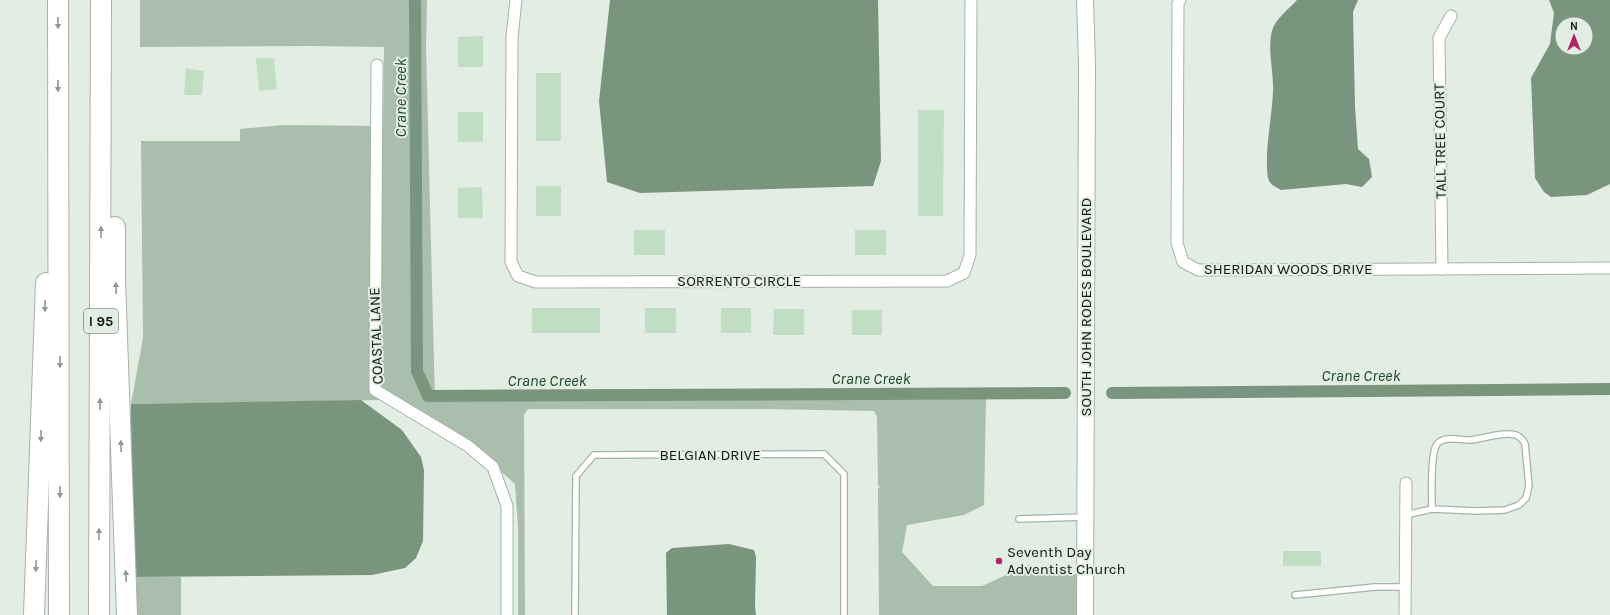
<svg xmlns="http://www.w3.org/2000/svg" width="1610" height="615" font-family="Karla,sans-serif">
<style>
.green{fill:#a9beab}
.water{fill:#7a957d;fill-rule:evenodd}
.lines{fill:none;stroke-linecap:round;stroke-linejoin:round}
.canal{stroke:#7a957d;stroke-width:12}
.building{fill:#c1dec4}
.service-casing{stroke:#a7b2a8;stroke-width:8}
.minor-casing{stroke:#a7b2a8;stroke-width:13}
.secondary-casing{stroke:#a7b2a8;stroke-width:18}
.motorway-casing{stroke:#a7b2a8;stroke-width:22}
.service{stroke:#fff;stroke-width:5.5}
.minor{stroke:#fff;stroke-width:11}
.secondary{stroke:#fff;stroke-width:16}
.motorway{stroke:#fff;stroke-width:20}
.oneway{fill:#949695}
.poi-dot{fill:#af2565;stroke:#e2ede3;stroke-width:1.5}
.labels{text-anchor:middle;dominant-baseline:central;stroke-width:4;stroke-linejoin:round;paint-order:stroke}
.shield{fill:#e2ede3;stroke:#505651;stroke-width:1}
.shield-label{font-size:14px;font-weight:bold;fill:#121613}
.street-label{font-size:15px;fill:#121613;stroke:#e2ede3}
.poi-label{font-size:15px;fill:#121613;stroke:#e2ede3;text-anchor:start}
.water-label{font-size:16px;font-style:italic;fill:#1b4623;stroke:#e2ede3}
</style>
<rect width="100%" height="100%" fill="#e2ede3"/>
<!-- green -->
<g class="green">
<polygon points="140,0 427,0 426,48 435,402 544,394 986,398 984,505 964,515 907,525 902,552 933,586 982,586 1028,565 1079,575 1079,615 879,615 878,489 880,486 878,486 877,417 874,411 757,409 528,409 524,415 525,615 518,615 518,527 515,484 468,442 386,400 131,404 143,338 141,141 240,141 240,129 284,125 383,126 384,47 312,46 140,47"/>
<polygon points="132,577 181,577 181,615 133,615"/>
</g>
<!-- water -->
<g class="water">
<polygon points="610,0 878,0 881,161 873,186 640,193 607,182 599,101"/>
<path d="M1297,0H1358L1353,12L1355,107L1358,149L1369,159L1372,177L1362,187L1346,184L1281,190C1275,187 1270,185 1268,178C1264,152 1272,118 1273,92C1274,72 1267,50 1272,31C1275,19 1289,9 1297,0Z"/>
<path d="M1549,0H1610V184L1587,195L1551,197L1544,192L1535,178L1531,78L1550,44L1554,13ZM1562,24H1586V48H1562Z"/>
<polygon points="361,400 402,430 421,457 424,470 423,541 416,558 405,568 372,575 132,577 131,404"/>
<polygon points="729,544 754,550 756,557 755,606 756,615 667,615 666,553 672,548"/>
</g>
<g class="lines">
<!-- canal -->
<g class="canal">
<polyline points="415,0 417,371 428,396 1065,393"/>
<polyline points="1112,393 1610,389"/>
</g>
</g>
<!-- building -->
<g class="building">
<polygon points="483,36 483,67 458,67 458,37"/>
<polygon points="256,58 274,58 277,89 259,91"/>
<polygon points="186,68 204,71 202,95 184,95"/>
<rect x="536" y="73" width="25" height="68"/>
<polygon points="918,110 944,110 943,216 918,216"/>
<rect x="458" y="112" width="25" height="30"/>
<rect x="536" y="186" width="25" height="30"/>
<polygon points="482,187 483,218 458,218 458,188"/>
<rect x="634" y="230" width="31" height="25"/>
<rect x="855" y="230" width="31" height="25"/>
<rect x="532" y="308" width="68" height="25"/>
<rect x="645" y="308" width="31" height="25"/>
<rect x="721" y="308" width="30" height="25"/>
<polygon points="774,309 804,309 804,335 773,335"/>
<rect x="852" y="310" width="30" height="25"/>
<rect x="1283" y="551" width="38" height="15"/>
</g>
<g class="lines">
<!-- service casing -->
<g class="service-casing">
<g id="service">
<path d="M1405,515L1432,509L1477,511L1505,510L1519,505L1526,498L1529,486L1525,444C1523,440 1521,437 1516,435C1504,431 1483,439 1470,440C1463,440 1455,438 1448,439C1444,439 1440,441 1437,444C1430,454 1432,496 1432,509"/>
<polyline points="1019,519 1085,517"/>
<polyline points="1295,595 1375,587 1405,587"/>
<polyline points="575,615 576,476 594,455 824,454 844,474 844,615"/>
</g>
</g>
<!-- minor casing -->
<g class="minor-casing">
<g id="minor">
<polyline points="516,0 512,37 511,262 518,276 536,282 947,281 964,273 970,255 971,0"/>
<polyline points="1180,0 1178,4 1177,243 1183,262 1198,270 1610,268"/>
<polyline points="377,65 375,390 468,446 493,467 507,506 507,615"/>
<polyline points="1442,269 1439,38 1451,16"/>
<polyline points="1405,615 1406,483"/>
</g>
</g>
<!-- secondary casing -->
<g class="secondary-casing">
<polyline id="secondary" points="1085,0 1087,65 1085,615"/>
</g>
<!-- motorway casing -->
<g class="motorway-casing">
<g id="motorway">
<polyline points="58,0 59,615"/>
<polyline points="115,227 115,281 127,615"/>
<polyline points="34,615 46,283"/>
<polyline points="99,615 101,0"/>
</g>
</g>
<!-- service -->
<use href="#service" class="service"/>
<!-- minor -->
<use href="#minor" class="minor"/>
<!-- secondary -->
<use href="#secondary" class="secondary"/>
<!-- motorway -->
<use href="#motorway" class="motorway"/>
</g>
<!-- one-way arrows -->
<defs><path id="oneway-solid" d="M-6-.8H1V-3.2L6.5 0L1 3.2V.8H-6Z"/></defs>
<g class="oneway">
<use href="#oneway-solid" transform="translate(58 23) rotate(90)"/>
<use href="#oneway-solid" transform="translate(58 86) rotate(90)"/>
<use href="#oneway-solid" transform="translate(101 232) rotate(-90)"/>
<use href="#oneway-solid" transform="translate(116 288) rotate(-92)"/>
<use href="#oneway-solid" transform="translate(45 306) rotate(92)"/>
<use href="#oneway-solid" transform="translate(60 362) rotate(90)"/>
<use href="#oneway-solid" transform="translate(100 404) rotate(-90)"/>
<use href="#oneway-solid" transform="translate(41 436) rotate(92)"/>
<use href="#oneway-solid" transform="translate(121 446) rotate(-92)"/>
<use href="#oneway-solid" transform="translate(60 492) rotate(90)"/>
<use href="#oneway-solid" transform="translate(99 534) rotate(-90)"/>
<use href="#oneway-solid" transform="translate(36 566) rotate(92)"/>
<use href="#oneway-solid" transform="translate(126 576) rotate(-92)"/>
</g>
<!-- markers -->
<circle class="poi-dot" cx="999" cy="561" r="4"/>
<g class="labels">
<!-- shield labels -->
<rect class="shield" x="84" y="309" width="34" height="24" rx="3"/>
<g class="shield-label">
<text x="101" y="321">I 95</text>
</g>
<!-- street labels -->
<g class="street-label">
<text transform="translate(1440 141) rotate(-91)">TALL TREE COURT</text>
<text x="1288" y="269">SHERIDAN WOODS DRIVE</text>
<text x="739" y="281">SORRENTO CIRCLE</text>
<text transform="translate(1086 307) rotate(-90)">SOUTH JOHN RODES BOULEVARD</text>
<text transform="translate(376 336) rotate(-92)">COASTAL LANE</text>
<text x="710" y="455">BELGIAN DRIVE</text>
</g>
<!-- poi labels -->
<g class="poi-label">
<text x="1007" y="552">Seventh Day<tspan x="1007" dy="17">Adventist Church</tspan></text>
</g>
<!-- water labels -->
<g class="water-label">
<text transform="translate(400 98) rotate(-90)">Crane Creek</text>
<text x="1361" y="375">Crane Creek</text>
<text x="871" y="378">Crane Creek</text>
<text x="547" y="380">Crane Creek</text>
</g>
</g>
<!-- north arrow -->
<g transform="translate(1574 36)"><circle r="19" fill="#e2ede3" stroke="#8f9790"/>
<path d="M0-3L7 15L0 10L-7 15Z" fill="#af2565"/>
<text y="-6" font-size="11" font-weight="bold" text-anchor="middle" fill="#121613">N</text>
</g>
</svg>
